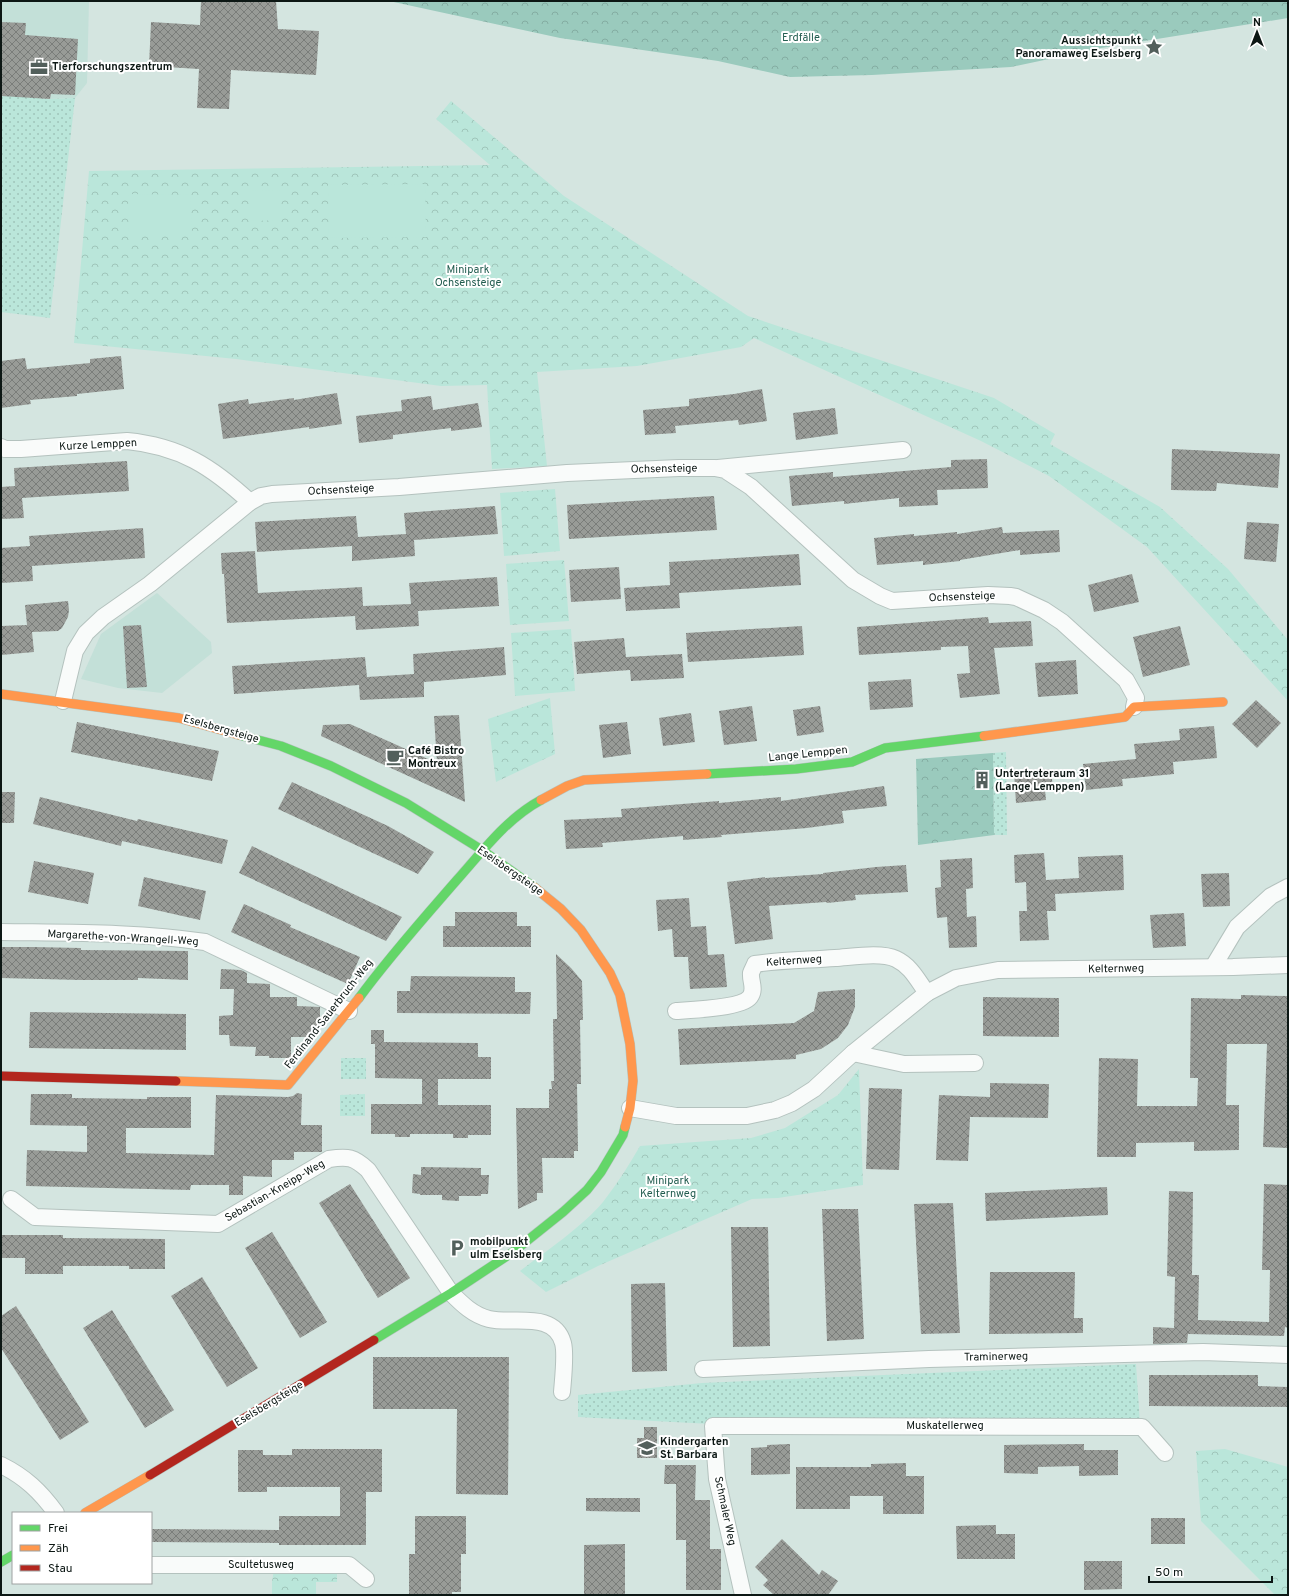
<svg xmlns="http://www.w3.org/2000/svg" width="1289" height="1596" font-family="Overpass,sans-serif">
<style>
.built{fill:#c3e0d8}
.grass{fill:url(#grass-dots)}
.forest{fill:url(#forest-crowns)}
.park{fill:url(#park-crowns)}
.garden{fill:#bae6da}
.building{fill:url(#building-cross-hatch)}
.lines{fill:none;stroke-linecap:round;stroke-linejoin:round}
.street-casing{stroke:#b4c2be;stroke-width:18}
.fast-casing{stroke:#b4c2be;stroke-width:10}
.slow-casing{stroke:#b4c2be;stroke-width:10}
.jam-casing{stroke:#b4c2be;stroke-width:10}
.street{stroke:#f9fbfa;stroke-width:16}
.fast{stroke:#63d668;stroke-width:9}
.slow{stroke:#ff974d;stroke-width:9}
.jam{stroke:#b3261e;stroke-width:9}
.labels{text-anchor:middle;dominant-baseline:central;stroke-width:4;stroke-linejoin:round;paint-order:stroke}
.park-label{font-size:11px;fill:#245e51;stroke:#fff}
.poi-label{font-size:11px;font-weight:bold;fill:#0c1714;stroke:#fff;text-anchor:start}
.street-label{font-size:11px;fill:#0c1714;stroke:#fff}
</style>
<defs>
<pattern id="grass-dots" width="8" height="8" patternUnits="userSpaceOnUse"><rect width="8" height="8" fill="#bae6da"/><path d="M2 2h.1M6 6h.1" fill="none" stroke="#9fc5ba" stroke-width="1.8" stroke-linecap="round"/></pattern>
<pattern id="forest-crowns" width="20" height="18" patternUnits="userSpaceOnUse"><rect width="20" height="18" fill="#9acabd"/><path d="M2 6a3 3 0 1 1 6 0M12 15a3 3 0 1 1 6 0" fill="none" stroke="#84ada2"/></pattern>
<pattern id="park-crowns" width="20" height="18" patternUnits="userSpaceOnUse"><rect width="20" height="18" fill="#bae6da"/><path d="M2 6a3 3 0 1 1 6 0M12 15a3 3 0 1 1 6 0" fill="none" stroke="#9fc5ba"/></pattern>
<pattern id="building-cross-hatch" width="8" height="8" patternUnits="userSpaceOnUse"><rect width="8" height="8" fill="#989b97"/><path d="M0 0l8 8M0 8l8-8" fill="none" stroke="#7a7d7a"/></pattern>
</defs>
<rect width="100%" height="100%" fill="#d4e5e0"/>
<!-- built -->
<g class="built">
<polygon points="1,1 89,1 87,83 75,98 50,99 1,95"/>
<polygon points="157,593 211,642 212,653 162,693 118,688 81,679 101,634"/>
</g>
<!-- grass -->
<g class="grass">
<polygon points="1,95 50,99 75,98 50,318 1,312"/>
<polygon points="1006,752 1007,835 994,835 993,753"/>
<rect x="341" y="1058" width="25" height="21"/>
<polygon points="365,1094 365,1116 340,1116 340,1095"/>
<polygon points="1136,1364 1140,1424 711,1424 578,1417 578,1395 702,1383"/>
</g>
<!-- forest -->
<g class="forest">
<polygon points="389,1 1288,1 1288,18 1101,48 1011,67 872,75 790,77 718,61 560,38"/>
<polygon points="993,753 994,835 918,845 916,759"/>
</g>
<!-- park -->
<g class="park">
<polygon points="451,101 564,196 748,316 994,398 1055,434 1050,444 1160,507 1228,569 1288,640 1288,701 1147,547 1049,476 981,441 754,338 741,347 637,366 537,372 547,466 492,469 487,385 441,386 236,359 74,343 89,171 490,165 436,119"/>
<polygon points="555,489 560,551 504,556 500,493"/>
<polygon points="564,560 569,621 510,625 506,564"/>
<polygon points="571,629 575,691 515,696 511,633"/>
<polygon points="550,698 555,754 496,782 488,719"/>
<path d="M859,1069L863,1185L778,1198L752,1199L598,1266L546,1292L520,1271C546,1251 582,1227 603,1202C617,1184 629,1165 640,1146L751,1138L785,1128L838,1095Z"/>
<polygon points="1225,1449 1288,1467 1288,1595 1275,1595 1201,1521 1196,1451"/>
<polygon points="274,1569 323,1569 337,1574 337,1582 272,1582"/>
<rect x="272" y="1582" width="44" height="13"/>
</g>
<!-- garden -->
<g class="garden">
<polygon points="425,184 426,237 329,238 328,185"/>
<polygon points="281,190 281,220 251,221 251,191"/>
<polygon points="128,194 190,195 192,235 129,235"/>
</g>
<!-- building -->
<g class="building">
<polygon points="201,1 276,1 278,29 319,31 316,75 231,70 229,109 197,108 199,69 149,66 151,22 200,25"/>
<polygon points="1,22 26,23 25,35 78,39 75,95 51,94 50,99 1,96"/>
<polygon points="121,356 124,389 77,394 77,396 30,400 31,404 1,408 1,361 25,358 27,369 90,363 90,359"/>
<polygon points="762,389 767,421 739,425 738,420 675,426 676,433 645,435 643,410 689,406 689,399 734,394"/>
<polygon points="337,393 342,424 309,429 309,427 223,439 218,404 248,399 249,404 294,398 294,400"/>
<polygon points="431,396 433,410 478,403 482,427 451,431 451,428 393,435 393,439 359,443 356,416 402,411 401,400"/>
<polygon points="835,408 838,434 796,440 793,413"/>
<polygon points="1172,449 1280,454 1278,488 1217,483 1216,491 1171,490"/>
<polygon points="987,459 988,488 937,490 938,505 899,507 899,498 844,504 844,501 792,506 789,476 833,472 833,477 951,467 951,460"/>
<polygon points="127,461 129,491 22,498 24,518 1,519 1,487 15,486 14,468"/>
<polygon points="714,496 717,530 569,539 567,505"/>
<polygon points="495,506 498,534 414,540 415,556 352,561 352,546 257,552 255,522 356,516 358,537 406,534 404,513"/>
<polygon points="1247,522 1279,524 1276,562 1244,559"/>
<polygon points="1002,527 1003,533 1059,530 1060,552 1020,555 1020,550 960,560 960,561 923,565 923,561 877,565 874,538 914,534 914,536 957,532 957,534"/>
<polygon points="143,528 145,558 32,566 33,581 1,583 1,548 30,546 29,536"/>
<polygon points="255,551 258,593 362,587 363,606 411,604 409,583 497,577 499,606 418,611 419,626 356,630 355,616 227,623 224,574 222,574 221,553"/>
<polygon points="799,554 801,585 679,593 680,608 626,611 624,588 670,585 669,562"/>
<polygon points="619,567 621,599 571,602 569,570"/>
<polygon points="1132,574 1139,602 1094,612 1088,585"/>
<polygon points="68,601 69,610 68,617 62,628 58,631 32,632 34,652 1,655 1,626 27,625 25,605"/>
<polygon points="988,617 989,623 1031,621 1033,646 994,648 1000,694 960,698 957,674 970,673 968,646 941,647 941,650 859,655 857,627"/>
<polygon points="141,625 147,687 127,688 123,626"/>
<polygon points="802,626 804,655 688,662 686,633"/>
<polygon points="1180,626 1190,665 1143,677 1133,637"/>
<polygon points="624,638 626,657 682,654 684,678 631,681 630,670 577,674 574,642"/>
<polygon points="504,647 506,675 424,682 424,697 360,700 359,685 234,694 232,666 365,657 367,677 414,674 413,654"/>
<polygon points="1076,660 1078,694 1038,697 1035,663"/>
<polygon points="911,679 913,707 870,710 868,682"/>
<polygon points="1256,700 1281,723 1257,748 1232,724"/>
<polygon points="752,706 757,741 724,745 719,711"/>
<polygon points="820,706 824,732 797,736 793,710"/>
<polygon points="691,713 695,742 663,746 659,718"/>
<polygon points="459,715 465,802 321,736 323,725 350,724 437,763 434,716"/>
<polygon points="77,722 219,751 212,781 71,752"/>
<polygon points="627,722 631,754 603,758 599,725"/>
<polygon points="1214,726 1217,758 1173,762 1174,774 1122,779 1123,786 1086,790 1083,764 1136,759 1134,744 1180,740 1179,729"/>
<polygon points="1051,769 1053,789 1045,790 1046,800 1016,803 1014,772"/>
<polygon points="292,782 388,826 434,852 418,874 278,809"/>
<polygon points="884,786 887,806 842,811 844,823 807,828 721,835 722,837 683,840 683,836 602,843 603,847 566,849 564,820 622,817 621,809 719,801 719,803 781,797 781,801"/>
<polygon points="1,792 15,792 14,823 1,823"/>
<polygon points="40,797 137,821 138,819 228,840 222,864 122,841 121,846 33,824"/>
<polygon points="252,846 402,917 386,941 239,873"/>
<polygon points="1044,853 1046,880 1079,878 1078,857 1123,855 1124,890 1055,894 1056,911 1047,911 1049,940 1020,941 1019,911 1027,911 1026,882 1015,883 1014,855"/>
<polygon points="972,858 973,888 966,889 967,917 976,916 977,947 949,948 947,917 937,918 935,888 941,887 940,860"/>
<polygon points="34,861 94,873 88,904 28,892"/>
<polygon points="906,865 908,892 855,895 856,900 827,903 826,902 769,906 773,939 735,944 727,882 765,877 765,878 823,874 823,873 876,867"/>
<polygon points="1229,873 1230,906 1203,907 1201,874"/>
<polygon points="144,877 206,891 200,920 138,906"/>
<polygon points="689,898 691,927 706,926 708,955 724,954 727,987 690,989 688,957 674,957 672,929 658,931 656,900"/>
<polygon points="244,904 291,925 290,927 360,957 348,984 231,932"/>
<polygon points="455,912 517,912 517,926 531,926 531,947 443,947 443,926 455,926"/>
<polygon points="1184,913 1186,946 1153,948 1150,915"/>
<polygon points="1,947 33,947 81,948 81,950 188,951 188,980 138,978 138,980 80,980 1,978"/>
<polygon points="556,954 571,968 582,981 583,1020 580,1020 581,1084 577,1084 578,1151 574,1151 574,1158 542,1158 543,1193 537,1193 537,1200 518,1209 516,1108 549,1108 549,1089 552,1089 551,1081 554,1081 553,1019 557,1019"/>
<polygon points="221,969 241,970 247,973 247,983 270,984 270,997 297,997 297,1006 320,1007 320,1027 312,1037 291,1037 291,1058 269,1058 269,1056 255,1056 256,1047 230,1046 229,1035 219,1035 219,1016 233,1015 234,989 220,989"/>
<polygon points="411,976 515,977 515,992 531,992 530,1014 397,1013 397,991 410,991"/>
<polygon points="855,989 855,1007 848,1025 838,1038 821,1049 796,1055 796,1059 680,1065 678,1029 794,1023 814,1011 818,992"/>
<polygon points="1241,995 1287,996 1288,1148 1263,1147 1267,1044 1227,1044 1226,1105 1239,1105 1239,1150 1194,1151 1194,1142 1136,1143 1136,1157 1097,1157 1099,1058 1138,1059 1137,1106 1197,1106 1198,1078 1190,1078 1191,998 1241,999"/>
<polygon points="983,997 1059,998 1059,1037 983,1036"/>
<polygon points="30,1012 186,1014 186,1050 29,1048"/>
<polygon points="371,1030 384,1030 384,1042 478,1043 478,1057 491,1057 491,1079 438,1079 438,1105 491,1105 491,1135 468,1135 468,1138 453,1138 453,1134 410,1134 410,1137 395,1137 395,1134 371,1134 371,1104 422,1104 422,1079 375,1078 375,1044 371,1044"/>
<polygon points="990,1083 1049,1084 1048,1118 970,1117 968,1161 936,1160 939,1095 990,1097"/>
<polygon points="869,1088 902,1089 899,1170 866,1169"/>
<polygon points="297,1093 302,1094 301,1125 322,1125 322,1152 294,1152 294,1160 272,1160 272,1177 243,1176 243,1195 229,1195 229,1185 191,1185 190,1190 26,1186 27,1150 87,1152 87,1126 30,1125 31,1094 72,1094 72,1098 147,1099 147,1097 191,1097 191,1128 126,1128 126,1153 214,1155 216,1095 288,1097 293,1096"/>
<polygon points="421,1167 481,1168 481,1175 489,1175 488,1194 481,1194 481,1196 459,1196 459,1201 442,1200 442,1195 420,1195 420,1194 412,1193 413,1174 421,1175"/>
<polygon points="350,1184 410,1278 378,1298 319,1203"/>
<polygon points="1264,1184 1288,1185 1287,1269 1288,1269 1288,1328 1285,1327 1284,1336 1188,1334 1187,1343 1153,1344 1153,1327 1174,1328 1175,1277 1167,1276 1169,1191 1193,1192 1192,1275 1199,1275 1198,1320 1269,1322 1270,1270 1262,1270"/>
<polygon points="1107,1187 1108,1215 986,1221 985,1193"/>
<polygon points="953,1203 960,1333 921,1334 914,1204"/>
<polygon points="822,1209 858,1209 864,1339 827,1341"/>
<polygon points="731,1227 768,1227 770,1346 733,1347"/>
<polygon points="272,1232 327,1322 300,1338 245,1248"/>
<polygon points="1,1235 63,1235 63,1238 165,1239 165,1269 129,1269 129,1266 63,1266 63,1274 25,1274 25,1258 1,1258"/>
<polygon points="990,1272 1075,1272 1074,1318 1083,1318 1083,1333 989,1334"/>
<polygon points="202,1277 258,1368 227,1387 171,1296"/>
<polygon points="665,1283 667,1371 632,1372 631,1284"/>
<polygon points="16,1306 89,1422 60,1440 1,1348 1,1316"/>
<polygon points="112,1310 174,1410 145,1428 83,1328"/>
<polygon points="373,1357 509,1357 508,1495 456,1494 457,1409 373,1409"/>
<polygon points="1149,1375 1258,1375 1258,1386 1288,1387 1288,1407 1149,1406"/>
<polygon points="644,1427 657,1427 657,1458 637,1458 637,1438 644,1438"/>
<polygon points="790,1444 790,1474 751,1475 751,1448 767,1447 767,1445"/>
<polygon points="1084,1444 1084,1450 1118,1450 1118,1475 1079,1476 1079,1466 1038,1467 1038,1474 1004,1473 1004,1445"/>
<polygon points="292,1449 382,1449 382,1492 366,1492 366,1545 279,1545 279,1543 151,1542 151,1529 279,1530 279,1516 340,1516 340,1487 267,1487 267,1492 238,1492 238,1450 263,1450 263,1455 292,1455"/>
<polygon points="906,1463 906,1476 924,1476 924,1514 883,1514 883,1496 850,1496 850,1509 796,1509 796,1467 871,1467 871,1464"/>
<polygon points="665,1465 696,1465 695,1500 710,1500 710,1549 721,1549 721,1590 686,1590 686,1540 676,1540 676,1484 664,1484"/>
<polygon points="586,1498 640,1498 640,1512 586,1511"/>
<polygon points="415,1516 466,1516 466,1554 461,1554 461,1592 452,1592 452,1595 409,1595 409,1554 415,1554"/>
<rect x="1151" y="1518" width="34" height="26"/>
<polygon points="996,1525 996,1534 1015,1534 1015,1559 957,1559 956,1526"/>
<polygon points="782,1539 819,1575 822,1570 838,1581 828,1595 774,1595 763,1585 768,1580 755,1567"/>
<polygon points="625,1544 625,1595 584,1595 584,1545"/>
<polygon points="1084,1561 1122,1561 1122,1589 1084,1590"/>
</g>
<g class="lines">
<!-- street casing -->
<g class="street-casing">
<g id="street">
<path d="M1,447L5,449H21L127,441C180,446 212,467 250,502"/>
<polyline points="718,468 903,450"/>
<polyline points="63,701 75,651 86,633 103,617 150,584 250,502 261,496 272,494 399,487 567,473 679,468 715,468 725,470 751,487 853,580 880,596 892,601 988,595 1010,596 1016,597 1044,610 1062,622 1126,680 1136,698 1134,707"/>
<path d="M1,932C69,933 138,932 205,942L349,1011"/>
<polyline points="1213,967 1237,927 1271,896 1288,887"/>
<path d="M676,1011C691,1010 742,1008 750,997C756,989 750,981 751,973C752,970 754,967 755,964C781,960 809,960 835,958C852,957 881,952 896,959C911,966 918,981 927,993"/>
<polyline points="853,1053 904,1064 975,1063"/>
<polyline points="630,1108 676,1116 747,1116 775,1110 792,1103 814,1089 853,1053 927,993 956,978 998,970 1233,967 1288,965"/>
<path d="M11,1199L35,1217L218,1224L329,1159C348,1156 354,1157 368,1170L451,1293C462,1304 473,1315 489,1319C512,1325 554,1310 563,1343C566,1354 563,1379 562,1392"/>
<polyline points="703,1369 929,1359 1203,1352 1288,1355"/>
<path d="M1,1465C25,1477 40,1491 56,1513"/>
<polyline points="151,1565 349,1565 366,1579"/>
<polyline points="743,1595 717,1479 713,1426 1142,1427 1165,1453"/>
</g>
</g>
<!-- fast casing -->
<g class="fast-casing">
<g id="fast">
<polyline points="239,735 281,746 331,766 406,803 482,850 534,887"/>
<polyline points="707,774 796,769 852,762 885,748 984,736"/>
<path d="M359,998C389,957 423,919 456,881C482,852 506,819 541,800"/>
<polyline points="374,1340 451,1293 513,1252 563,1212 587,1190 601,1172 623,1135 625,1127"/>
<polyline points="1,1562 13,1555"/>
</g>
</g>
<!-- slow casing -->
<g class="slow-casing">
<g id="slow">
<polyline points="1,694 179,718 239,735"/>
<polyline points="984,736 1125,717 1134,707 1223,702"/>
<polyline points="541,800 567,786 584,780 707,774"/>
<polyline points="534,887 561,909 581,930 610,973 620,995 630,1044 633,1081 630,1108 625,1127"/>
<polyline points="176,1081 288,1085 359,998"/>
<polyline points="85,1513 150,1475"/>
</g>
</g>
<!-- jam casing -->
<g class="jam-casing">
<g id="jam">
<polyline points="1,1076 176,1081"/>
<polyline points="150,1475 374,1340"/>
</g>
</g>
<!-- street -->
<use href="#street" class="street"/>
<!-- fast -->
<use href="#fast" class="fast"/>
<!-- slow -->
<use href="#slow" class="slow"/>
<!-- jam -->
<use href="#jam" class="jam"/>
</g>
<!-- icons -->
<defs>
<g id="sight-bare" transform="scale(1.38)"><path d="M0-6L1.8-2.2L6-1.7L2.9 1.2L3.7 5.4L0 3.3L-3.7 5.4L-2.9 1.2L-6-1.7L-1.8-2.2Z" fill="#525f5b" stroke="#fff" stroke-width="2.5" paint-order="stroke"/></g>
<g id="office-bare" transform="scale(1.38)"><path d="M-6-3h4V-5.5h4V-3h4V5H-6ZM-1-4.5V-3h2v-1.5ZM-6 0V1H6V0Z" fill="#525f5b" stroke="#fff" stroke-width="2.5" paint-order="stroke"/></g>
<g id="cafe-bare" transform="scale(1.38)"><path d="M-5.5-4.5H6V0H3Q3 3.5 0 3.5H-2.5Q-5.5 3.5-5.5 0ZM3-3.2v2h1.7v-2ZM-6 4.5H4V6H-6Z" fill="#525f5b" stroke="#fff" stroke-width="2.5" paint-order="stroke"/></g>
<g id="building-bare" transform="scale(1.38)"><path d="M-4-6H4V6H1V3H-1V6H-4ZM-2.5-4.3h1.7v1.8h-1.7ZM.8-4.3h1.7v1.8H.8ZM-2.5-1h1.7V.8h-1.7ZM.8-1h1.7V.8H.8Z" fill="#525f5b" stroke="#fff" stroke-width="2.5" paint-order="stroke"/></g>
<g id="parking-bare" transform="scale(1.38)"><path d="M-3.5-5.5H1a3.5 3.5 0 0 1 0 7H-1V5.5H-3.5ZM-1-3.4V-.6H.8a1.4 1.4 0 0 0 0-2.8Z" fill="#525f5b" stroke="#fff" stroke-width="2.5" paint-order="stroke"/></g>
<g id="school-bare" transform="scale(1.38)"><path d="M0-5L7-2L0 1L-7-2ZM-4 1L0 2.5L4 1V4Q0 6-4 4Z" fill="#525f5b" stroke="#fff" stroke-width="2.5" paint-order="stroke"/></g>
</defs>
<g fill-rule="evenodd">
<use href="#sight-bare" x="1154" y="47"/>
<use href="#office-bare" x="39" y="67"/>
<use href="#cafe-bare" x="395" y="757"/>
<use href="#building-bare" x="982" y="780"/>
<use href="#parking-bare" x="457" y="1248"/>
<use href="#school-bare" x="647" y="1448"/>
</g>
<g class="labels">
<!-- park labels -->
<g class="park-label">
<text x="801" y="38">Erdfälle</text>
<text x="468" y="270">Minipark<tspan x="468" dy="13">Ochsensteige</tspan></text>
<text x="668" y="1181">Minipark<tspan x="668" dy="13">Kelternweg</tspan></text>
</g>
<!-- poi labels -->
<g class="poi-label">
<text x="1141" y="41" text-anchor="end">Aussichtspunkt<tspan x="1141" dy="13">Panoramaweg Eselsberg</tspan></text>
<text x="52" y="67">Tierforschungszentrum</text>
<text x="408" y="751">Café Bistro<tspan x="408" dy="13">Montreux</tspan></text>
<text x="995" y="774">Untertreteraum 31<tspan x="995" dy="13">(Lange Lemppen)</tspan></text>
<text x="470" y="1242">mobilpunkt<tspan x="470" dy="13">ulm Eselsberg</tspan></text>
<text x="660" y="1442">Kindergarten<tspan x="660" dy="13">St. Barbara</tspan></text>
</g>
<!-- street labels -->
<g class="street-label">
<text transform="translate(98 445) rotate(-3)">Kurze Lemppen</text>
<text transform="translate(664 469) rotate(-1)">Ochsensteige</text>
<text transform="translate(341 490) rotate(-3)">Ochsensteige</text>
<text transform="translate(962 597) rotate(-2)">Ochsensteige</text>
<text transform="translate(221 729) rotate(16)">Eselsbergsteige</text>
<text transform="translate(808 754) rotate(-6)">Lange Lemppen</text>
<text transform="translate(510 871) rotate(35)">Eselsbergsteige</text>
<text transform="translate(123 938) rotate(3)">Margarethe-von-Wrangell-Weg</text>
<text transform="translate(794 961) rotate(-4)">Kelternweg</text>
<text transform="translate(1116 969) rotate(-1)">Kelternweg</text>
<text transform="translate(329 1014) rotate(-52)">Ferdinand-Sauerbruch-Weg</text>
<text transform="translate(275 1191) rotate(-30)">Sebastian-Kneipp-Weg</text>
<text transform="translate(996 1357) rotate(-1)">Traminerweg</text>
<text transform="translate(269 1404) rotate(-31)">Eselsbergsteige</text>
<text x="945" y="1426">Muskatellerweg</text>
<text transform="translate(725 1511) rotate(78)">Schmaler Weg</text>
<text x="261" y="1565">Scultetusweg</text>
</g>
</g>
<!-- border -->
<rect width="1289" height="1596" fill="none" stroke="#0c1714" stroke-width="4"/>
<!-- legend -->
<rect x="12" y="1512" width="140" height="72" fill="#ffffff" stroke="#9ea2a1"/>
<rect x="20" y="1525" width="20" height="6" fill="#63d668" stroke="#9ea2a1"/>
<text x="48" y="1532" font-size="12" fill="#0c1714">Frei</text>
<rect x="20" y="1545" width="20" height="6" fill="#ff974d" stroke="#9ea2a1"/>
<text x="48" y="1552" font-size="12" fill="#0c1714">Zäh</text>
<rect x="20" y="1565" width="20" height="6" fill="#b3261e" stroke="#9ea2a1"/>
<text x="48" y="1572" font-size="12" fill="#0c1714">Stau</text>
<!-- north arrow -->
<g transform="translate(1257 32)" stroke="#ffffff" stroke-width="3" paint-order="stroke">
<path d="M0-3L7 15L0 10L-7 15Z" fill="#0c1714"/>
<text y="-6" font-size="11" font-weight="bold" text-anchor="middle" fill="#0c1714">N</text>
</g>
<!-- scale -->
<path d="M1149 1576v6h123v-6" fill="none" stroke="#0c1714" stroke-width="2"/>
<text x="1155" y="1576" font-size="12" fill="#0c1714" stroke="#ffffff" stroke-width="3" paint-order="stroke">50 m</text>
</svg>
